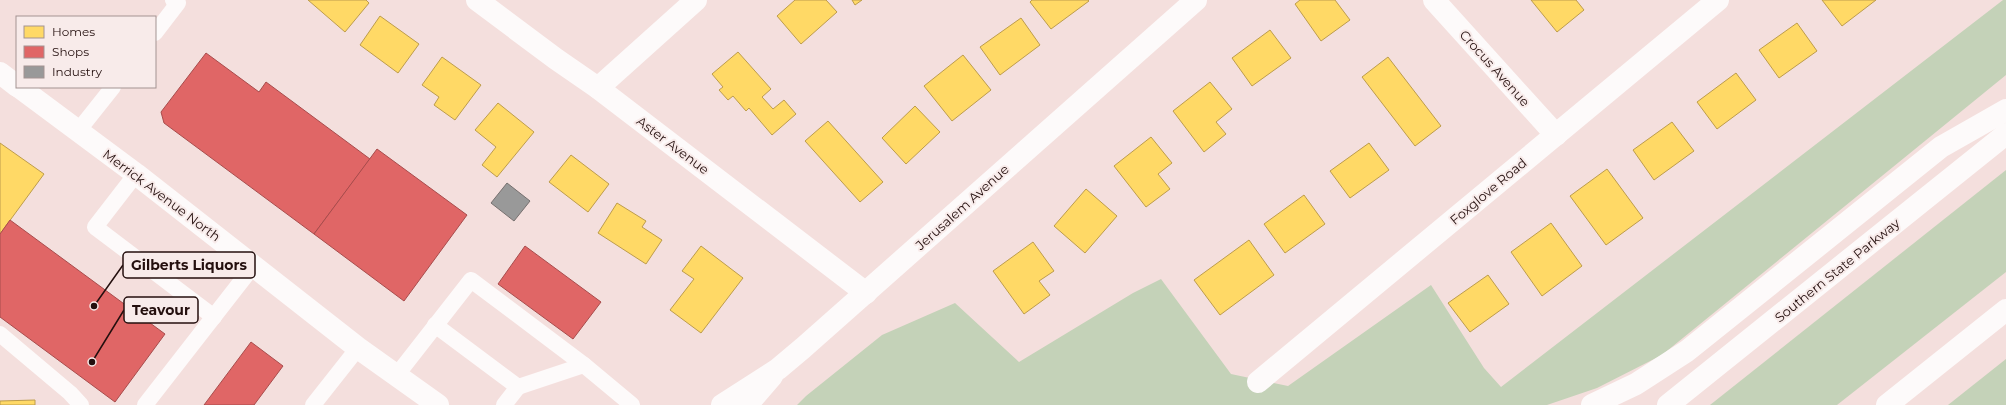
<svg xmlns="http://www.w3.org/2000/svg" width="2006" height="405" font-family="Montserrat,sans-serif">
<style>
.green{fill:#c4d2b8}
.homes{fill:#ffd966;stroke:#bd9c4c}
.shops{fill:#e06666;stroke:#a84c4c}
.industry{fill:#999;stroke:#76706f}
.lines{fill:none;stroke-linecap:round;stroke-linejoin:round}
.service{stroke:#fdfafa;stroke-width:16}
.minor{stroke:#fdfafa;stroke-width:22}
.secondary{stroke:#fdfafa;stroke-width:22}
.primary{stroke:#fdfafa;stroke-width:22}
.motorway{stroke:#fdfafa;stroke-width:22}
.labels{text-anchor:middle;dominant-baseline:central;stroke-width:4;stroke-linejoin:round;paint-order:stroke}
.street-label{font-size:13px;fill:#240f0e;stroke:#f8ebea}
.leader{fill:none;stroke:#240f0e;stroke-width:1.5}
.callout-dot{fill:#240f0e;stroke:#f8ebea;stroke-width:1.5}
.callout{fill:#f8ebea;stroke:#240f0e;stroke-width:1.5}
.callout-label{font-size:14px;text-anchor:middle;font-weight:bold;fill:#240f0e}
</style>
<rect width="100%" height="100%" fill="#f4dfdd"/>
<!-- green -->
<g class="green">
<polygon points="2003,0 2006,0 2006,75 1662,355 1597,388 1547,405 797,405 806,396 882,335 955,303 1019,362 1133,293 1161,279 1231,374 1288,386 1431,285 1484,368 1501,387"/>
<polygon points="2006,170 2006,272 1837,405 1710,405"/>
<polygon points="2006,359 2006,405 1948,405"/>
</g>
<!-- homes -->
<g class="homes">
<polygon points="308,0 366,0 369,3 345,32"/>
<polygon points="795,0 826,0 837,12 801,44 777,16"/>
<polygon points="852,0 862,0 855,5"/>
<polygon points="1032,0 1088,0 1089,1 1051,29 1030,2"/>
<polygon points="1300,0 1335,0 1350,20 1321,41 1295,4"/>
<polygon points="1531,0 1576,0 1584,10 1557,32"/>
<polygon points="1822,0 1876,0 1842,26"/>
<polygon points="380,16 419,44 398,73 360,45"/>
<polygon points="1021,18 1040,45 1000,75 980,47"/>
<polygon points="1797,23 1817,51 1779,78 1759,50"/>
<polygon points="1270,30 1291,58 1252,86 1232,58"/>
<polygon points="738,52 771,89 762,97 773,109 784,100 796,114 772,135 749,108 746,111 733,96 728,100 719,90 723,87 712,74"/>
<polygon points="963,55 991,90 952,121 924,86"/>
<polygon points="442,57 481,85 455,120 434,105 439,97 422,85"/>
<polygon points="1388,57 1441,126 1415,146 1362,77"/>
<polygon points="1736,73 1756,100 1717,129 1697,102"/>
<polygon points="1210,82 1232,109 1216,122 1226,134 1204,152 1173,111"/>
<polygon points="498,103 534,132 497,177 482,165 496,147 475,130"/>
<polygon points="915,106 940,132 906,164 882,138"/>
<polygon points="828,121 883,182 860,202 805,141"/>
<polygon points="1672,122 1694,151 1654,180 1633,150"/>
<polygon points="1151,137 1172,163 1158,174 1170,189 1146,207 1114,166"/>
<polygon points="0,143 44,174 0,234"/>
<polygon points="1369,143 1389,170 1350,198 1330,171"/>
<polygon points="571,155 609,184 588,212 549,182"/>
<polygon points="1607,169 1643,218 1606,245 1570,196"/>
<polygon points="1086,189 1117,216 1085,253 1054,226"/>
<polygon points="1304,195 1325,224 1285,253 1264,224"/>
<polygon points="617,203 646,221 642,227 662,240 646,264 598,233"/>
<polygon points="1551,223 1582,266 1542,296 1511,252"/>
<polygon points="1249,240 1274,275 1220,315 1194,280"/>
<polygon points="1033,242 1054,271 1039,281 1050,295 1024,314 993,271"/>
<polygon points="701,246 743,278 701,333 670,310 694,279 682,271"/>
<polygon points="1488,275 1509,304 1470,332 1448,303"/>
<polygon points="35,400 35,405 0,405 0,401"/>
</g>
<!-- shops -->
<g class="shops">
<polygon points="206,53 259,92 266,82 370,159 314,234 164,123 161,112"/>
<polygon points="377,149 467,215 404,301 314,234"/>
<polygon points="10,220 165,334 115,402 0,317 0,234"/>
<polygon points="525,246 601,302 573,339 498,284"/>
<polygon points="251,342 283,366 254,405 204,405"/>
</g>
<!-- industry -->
<polygon class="industry" points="507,183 530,201 514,221 491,203"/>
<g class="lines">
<!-- service -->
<g class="service">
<polyline points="155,33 178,3 173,0"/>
<polyline points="78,131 113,87"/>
<polyline points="136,174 95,227 214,317"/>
<polyline points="435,325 518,387 584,365"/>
<polyline points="0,334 70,393 81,405"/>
<polyline points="396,376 471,280 584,365 632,405"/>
<polyline points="145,405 254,265"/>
<polyline points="313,405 358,348"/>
<polyline points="504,405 518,387"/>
</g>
<!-- minor -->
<g class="minor">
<polyline points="477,0 556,59 598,88 866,293"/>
<polyline points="1434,0 1556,135"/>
<polyline points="598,88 696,0"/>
<polyline points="1258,382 1718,0"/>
</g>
<!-- secondary -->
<g class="secondary">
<polyline points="0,73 17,86"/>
<polyline points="19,87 136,174 358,348 438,405"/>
<polyline points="747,405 772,376"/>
</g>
<!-- primary -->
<polyline class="primary" points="722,405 778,369 803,348 1196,0"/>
<!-- motorway -->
<g class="motorway">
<polyline points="1592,405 1636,384 1687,351 1941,147 2006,110"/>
<polyline points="1668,405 2006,134"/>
<polyline points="1887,405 2006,310"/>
</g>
</g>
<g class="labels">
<!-- street labels -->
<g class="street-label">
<text transform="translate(1495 68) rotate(48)">Crocus Avenue</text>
<text transform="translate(673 145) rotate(37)">Aster Avenue</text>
<text transform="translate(1488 191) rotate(-40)">Foxglove Road</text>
<text transform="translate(162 195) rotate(37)">Merrick Avenue North</text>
<text transform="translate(962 207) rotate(-42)">Jerusalem Avenue</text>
<text transform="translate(1837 270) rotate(-39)">Southern State Parkway</text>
</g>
</g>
<!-- callouts -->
<path class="leader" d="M94 306L123 265M92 362L124 310"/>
<g class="callout-dot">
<circle cx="94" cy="306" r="4"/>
<circle cx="92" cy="362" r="4"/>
</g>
<g class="callout">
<rect x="123" y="252" width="132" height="26" rx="4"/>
<rect x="124" y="297" width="74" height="26" rx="4"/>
</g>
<g class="callout-label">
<text x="189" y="270">Gilberts Liquors</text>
<text x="161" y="315">Teavour</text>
</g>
<!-- legend -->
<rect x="16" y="16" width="140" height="72" fill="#f8ebea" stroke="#a39392"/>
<rect x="24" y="26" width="20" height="12" fill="#ffd966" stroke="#a39392"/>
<text x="52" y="36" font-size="12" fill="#240f0e">Homes</text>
<rect x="24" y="46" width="20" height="12" fill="#e06666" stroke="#a39392"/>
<text x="52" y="56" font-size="12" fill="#240f0e">Shops</text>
<rect x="24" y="66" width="20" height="12" fill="#999999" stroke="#a39392"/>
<text x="52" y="76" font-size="12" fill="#240f0e">Industry</text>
</svg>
